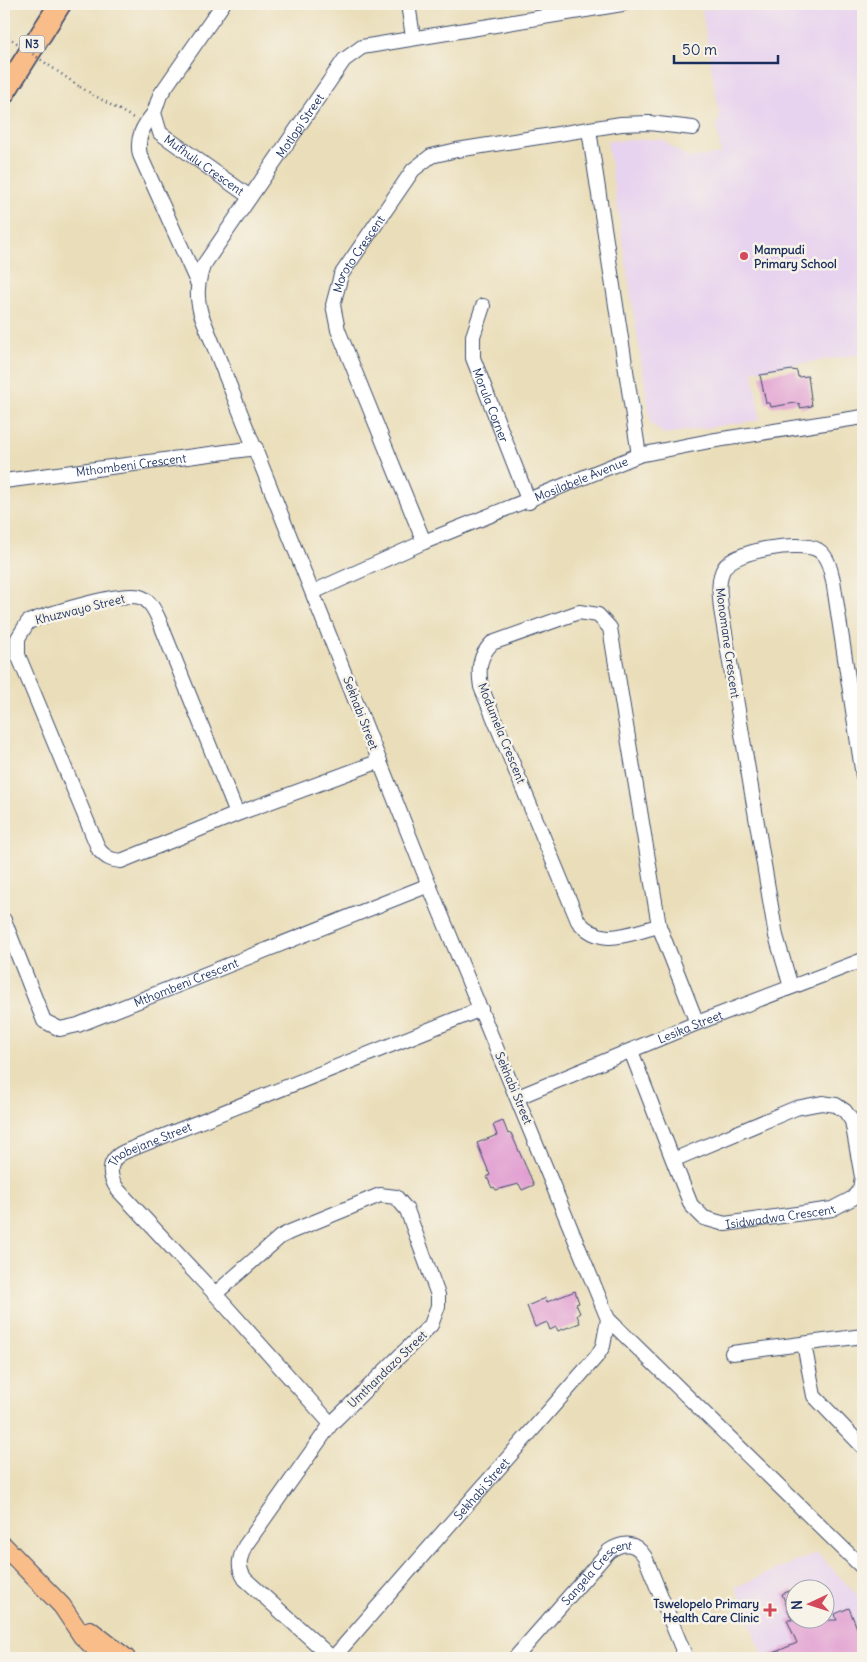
<svg xmlns="http://www.w3.org/2000/svg" width="867" height="1662" font-family="Delius,sans-serif">
<style>
.built{fill:#e7d2ef;fill-rule:evenodd}
.building{fill:#e19cd1}
.lines{fill:none;stroke-linecap:round;stroke-linejoin:round}
.minor-casing{stroke:#3a496c;stroke-width:16}
.major-casing{stroke:#3a496c;stroke-width:20}
.highway-casing{stroke:#3a496c;stroke-width:24}
.path{stroke:#3a496c;stroke-width:2.5;stroke-dasharray:1 4;stroke-linecap:butt}
.minor{stroke:#fff;stroke-width:14}
.major{stroke:#f8bd89;stroke-width:18}
.highway{stroke:#f8bd89;stroke-width:21}
.path-bridge{stroke:#3a496c;stroke-width:2.5;stroke-dasharray:1 4;stroke-linecap:butt}
.poi-dot{fill:#d1495b;stroke:#f7f3e8;stroke-width:2}
.labels{text-anchor:middle;dominant-baseline:central;stroke-width:5;stroke-linejoin:round;paint-order:stroke}
.shield{fill:#f7f3e8;stroke:#5d6a87;stroke-width:1}
.shield-label{font-size:11px;font-weight:bold;fill:#1b2f5e}
.street-label{font-size:12px;fill:#1b2f5e;stroke:#f7f3e8}
.poi-label{font-size:12px;font-weight:bold;fill:#1b2f5e;stroke:#f7f3e8;text-anchor:start}
</style>
<rect width="100%" height="100%" fill="#f7f3e8"/>
<filter id="ink" filterUnits="userSpaceOnUse"><feTurbulence type="fractalNoise" baseFrequency=".02" numOctaves="2"/><feDisplacementMap in="SourceGraphic" scale="10" xChannelSelector="R" yChannelSelector="G"/><feConvolveMatrix kernelMatrix="1 2 1 2 8 2 1 2 1" color-interpolation-filters="sRGB"/></filter>
<filter id="wash" filterUnits="userSpaceOnUse"><feTurbulence type="fractalNoise" baseFrequency=".0096" numOctaves="4" result="noise"/><feDisplacementMap in="SourceGraphic" scale="20" xChannelSelector="R" yChannelSelector="G"/><feGaussianBlur stdDeviation="1.12" result="paint"/><feColorMatrix in="noise" values="0 0 0 0 0 0 0 0 0 0 0 0 0 0 0 0 0 1.4 0 .05"/><feComposite in="paint" operator="in"/></filter>
<g filter="url(#wash)">
<rect width="100%" height="100%" fill="#eadeba"/>
<!-- built -->
<g class="built">
<polygon points="743,4 863,4 863,354 753,371 760,420 664,434 651,424 607,141 661,139 688,158 721,154 716,122 720,121 702,10"/>
<path d="M817,1553L863,1601V1658H764L735,1587ZM794,1590H824V1620H794Z"/>
</g>
<g id="blocks">
<!-- building -->
<g class="building">
<polygon points="792,370 797,371 798,377 808,376 812,406 800,408 800,404 795,403 771,407 770,403 766,403 760,375"/>
<polygon points="503,1121 508,1134 511,1133 534,1185 522,1190 519,1184 496,1190 494,1187 492,1188 487,1177 490,1175 477,1143 497,1135 493,1125"/>
<polygon points="575,1291 579,1303 576,1304 580,1313 577,1315 580,1323 558,1331 556,1327 550,1330 547,1322 535,1327 527,1306 546,1298 547,1302"/>
<polygon points="794,1589 794,1620 837,1620 835,1614 849,1608 863,1643 863,1658 761,1658 797,1643 787,1620 792,1620 782,1594"/>
</g>
</g>
</g>
<g filter="url(#ink)">
<use href="#blocks" fill-opacity="0" stroke="#3a496c" stroke-width="1"/>
<g class="lines">
<!-- minor casing -->
<g class="minor-casing">
<g id="minor">
<path id="s1" d="M223,4L160,95L154,113L160,133L250,197"/>
<polyline points="408,4 413,37"/>
<path d="M154,113C143,126 136,138 140,155L197,282"/>
<polyline points="589,130 639,455"/>
<path id="s2" d="M483,306L473,336V358L529,502"/>
<path id="s3" d="M4,481L256,448"/>
<path id="s4" d="M424,542L338,330L333,305L341,275L413,170L431,156L457,150L621,124L649,123L693,128"/>
<path id="s5" d="M313,592L424,542L639,455L710,441L863,417"/>
<path d="M237,814L159,620C155,611 150,600 140,597C121,591 48,614 28,622L18,638V655L99,850C106,858 111,860 121,861L237,814L380,761"/>
<path id="s6" d="M4,920L44,1021L60,1029L78,1025L429,885"/>
<path d="M659,926C629,933 602,949 578,921L481,687C478,669 479,656 492,643L579,612L598,615L610,628L659,926L697,1023"/>
<path d="M791,987L776,936L721,609C720,596 717,580 724,568C735,550 800,540 818,550C828,556 830,569 833,580L863,776"/>
<path id="s7" d="M631,1051L673,1160L691,1205L704,1218L725,1224L832,1209L853,1198L860,1189L862,1177L852,1121L845,1111L836,1105L822,1103L796,1108L673,1160"/>
<path id="s8" d="M518,1097L697,1023L863,960"/>
<path d="M215,1294L280,1237L290,1232L380,1195L396,1197L407,1210L438,1295V1306L431,1325L331,1424L245,1546C239,1559 237,1567 245,1579L332,1658"/>
<polyline points="608,1319 863,1568"/>
<polyline points="804,1344 814,1396 863,1447"/>
<polyline points="732,1353 863,1336"/>
<path id="s9" d="M331,1424L215,1294L118,1190C108,1176 107,1160 124,1152L481,1009"/>
<path id="s10" d="M333,1658L597,1356L603,1346L608,1319L429,885L201,314C196,296 197,284 203,266L344,60L362,47L622,4"/>
<path id="s11" d="M515,1658L609,1551C623,1542 635,1541 645,1557L686,1658"/>
</g>
</g>
<!-- major casing -->
<g class="major-casing">
<g id="major">
<polyline points="4,1546 62,1606 82,1636 105,1658"/>
<polyline points="90,1630 126,1658"/>
</g>
</g>
<!-- highway casing -->
<g class="highway-casing">
<polyline id="highway" points="4,93 60,4"/>
</g>
<!-- path -->
<polyline class="path" points="80,87 135,119"/>
<!-- minor -->
<use href="#minor" class="minor"/>
<!-- major -->
<use href="#major" class="major"/>
<!-- highway -->
<use href="#highway" class="highway"/>
<!-- path-bridge -->
<polyline class="path-bridge" points="4,34 80,87"/>
</g>
</g>
<!-- markers -->
<g class="poi-dot">
<circle cx="744" cy="256" r="5"/>
<path d="M767.5 1602.5h5v5h5v5h-5v5h-5v-5h-5v-5h5z"/>
</g>
<g class="labels">
<!-- shield labels -->
<rect class="shield" x="19.5" y="35.5" width="25" height="17" rx="4"/>
<g class="shield-label">
<text x="32" y="44">N3</text>
</g>
<!-- street labels -->
<g class="street-label">
<text stroke="none"><textPath href="#s10" startOffset="1744">Motlopi Street</textPath></text>
<text stroke="none"><textPath href="#s1" startOffset="205">Mufhulu Crescent</textPath></text>
<text stroke="none"><textPath href="#s4" startOffset="312">Moroto Crescent</textPath></text>
<text stroke="none"><textPath href="#s2" startOffset="104">Morula Corner</textPath></text>
<text stroke="none"><textPath href="#s3" startOffset="128">Mthombeni Crescent</textPath></text>
<text stroke="none"><textPath href="#s5" startOffset="291">Mosilabele Avenue</textPath></text>
<text transform="translate(80 609) rotate(-14)">Khuzwayo Street</text>
<text transform="translate(728 643) rotate(82)">Monomane Crescent</text>
<text transform="translate(361 713) rotate(69)">Sekhabi Street</text>
<text transform="translate(502 733) rotate(68)">Modumela Crescent</text>
<text stroke="none"><textPath href="#s6" startOffset="261">Mthombeni Crescent</textPath></text>
<text stroke="none"><textPath href="#s8" startOffset="186">Lesika Street</textPath></text>
<text transform="translate(514 1088) rotate(67)">Sekhabi Street</text>
<text stroke="none"><textPath href="#s9" startOffset="388">Thobejane Street</textPath></text>
<text stroke="none"><textPath href="#s7" startOffset="261">Isidwadwa Crescent</textPath></text>
<text transform="translate(387 1369) rotate(-44)">Umthandazo Street</text>
<text stroke="none"><textPath href="#s10" startOffset="225">Sekhabi Street</textPath></text>
<text stroke="none"><textPath href="#s11" startOffset="120">Sangela Crescent</textPath></text>
</g>
<!-- poi labels -->
<g class="poi-label">
<text x="754" y="249">Mampudi<tspan x="754" dy="14">Primary School</tspan></text>
<text x="759" y="1603" text-anchor="end">Tswelopelo Primary<tspan x="759" dy="14">Health Care Clinic</tspan></text>
</g>
</g>
<!-- margin -->
<rect width="867" height="1662" fill="none" stroke="#f7f3e8" stroke-width="20"/>
<!-- north arrow -->
<g transform="translate(810 1604) rotate(266)"><circle r="24" fill="#f7f3e8" stroke="#9fa5b1"/>
<path d="M0-4L9 19L0 12L-9 19Z" fill="#d1495b"/>
<text y="-8" font-size="14" font-weight="bold" text-anchor="middle" fill="#1b2f5e">N</text>
</g>
<!-- scale -->
<path d="M674 55v8h104v-8" fill="none" stroke="#1b2f5e" stroke-width="2.5"/>
<text x="682" y="55" font-size="15" fill="#1b2f5e" stroke="#f7f3e8" stroke-width="4" paint-order="stroke">50 m</text>
</svg>
